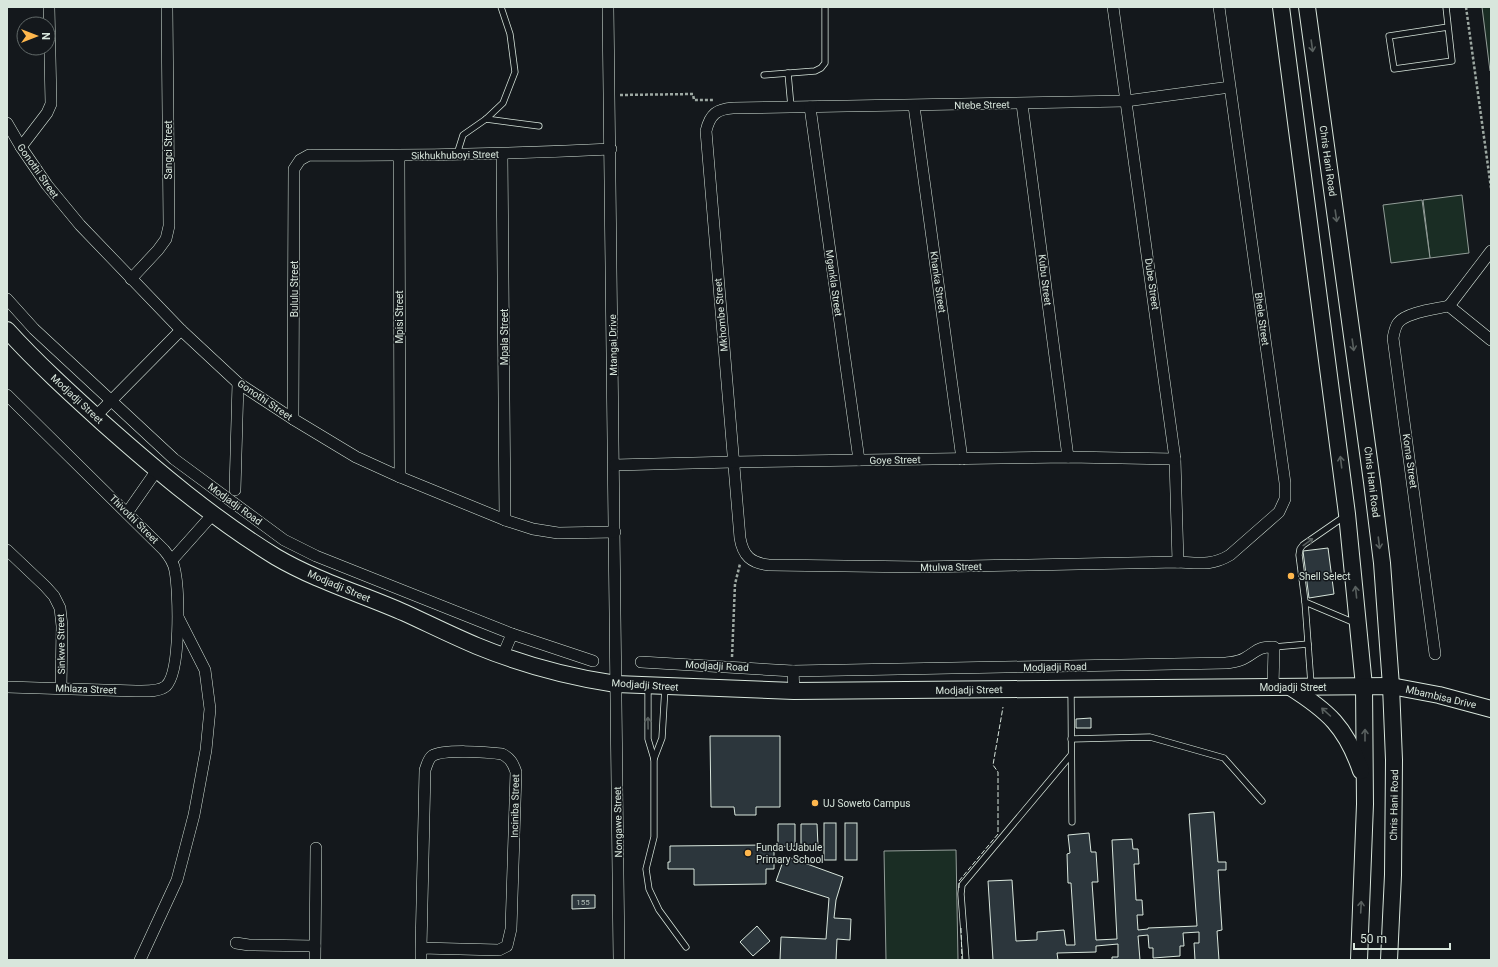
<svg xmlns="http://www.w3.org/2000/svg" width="1498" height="967" font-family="Roboto,sans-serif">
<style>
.green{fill:#1a2d24;stroke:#939e99}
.building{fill:#2c363c;stroke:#d8e6dc}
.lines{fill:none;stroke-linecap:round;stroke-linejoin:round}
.lane-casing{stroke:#d8e6dc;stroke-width:7}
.street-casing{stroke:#d8e6dc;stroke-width:12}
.secondary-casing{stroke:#d8e6dc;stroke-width:18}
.path{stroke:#9da8a2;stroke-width:2.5;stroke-dasharray:3 2;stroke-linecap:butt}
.lane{stroke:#14181c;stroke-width:5.5}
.street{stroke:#14181c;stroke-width:11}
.secondary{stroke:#14181c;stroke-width:16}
.fence{stroke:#d8e6dc;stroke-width:1;stroke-dasharray:5 2;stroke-linecap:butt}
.oneway{stroke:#59605f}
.poi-dot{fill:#ffb74d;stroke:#14181c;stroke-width:1.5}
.labels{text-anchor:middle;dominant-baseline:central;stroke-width:3;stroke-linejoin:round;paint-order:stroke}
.number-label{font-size:8px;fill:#adbab4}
.street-label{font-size:10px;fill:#d8e6dc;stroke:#14181c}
.poi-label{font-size:10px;fill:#d8e6dc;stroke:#14181c;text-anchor:start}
</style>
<rect width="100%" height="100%" fill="#14181c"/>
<!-- green -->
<g class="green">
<polygon points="1482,7 1491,7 1491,71 1490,71"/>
<polygon points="1462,195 1469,253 1430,258 1423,200"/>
<polygon points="1422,200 1430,258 1391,263 1383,205"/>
<polygon points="956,850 958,960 886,960 884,851"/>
</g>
<!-- building -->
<g class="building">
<polygon points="1328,548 1334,594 1309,598 1303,551"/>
<polygon points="1091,718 1091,728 1076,728 1076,719"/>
<polygon points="710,736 780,736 780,807 756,807 756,815 735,815 734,807 711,807"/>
<polygon points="1214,812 1218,862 1226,862 1226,870 1218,870 1222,930 1217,931 1219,960 1195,960 1194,943 1199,943 1199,932 1183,933 1184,946 1180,946 1180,956 1153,958 1153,948 1149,948 1148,935 1138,936 1140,960 1112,960 1112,957 1118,957 1118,944 1096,946 1096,952 1057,953 1058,960 993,960 988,881 1012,880 1016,941 1037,940 1037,932 1064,930 1066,945 1075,945 1071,883 1068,883 1067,854 1070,853 1068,835 1089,833 1091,852 1096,852 1098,882 1092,882 1096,940 1117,939 1112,840 1132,839 1133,849 1138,849 1139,864 1134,864 1136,900 1142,900 1143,915 1137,915 1138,930 1148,929 1148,928 1197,926 1189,814"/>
<rect x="824" y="823" width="12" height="37"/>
<rect x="845" y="823" width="12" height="37"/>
<polygon points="778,824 795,824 795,846 778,847"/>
<polygon points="801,824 817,824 818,846 801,847"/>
<polygon points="766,845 766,851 774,851 774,869 766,869 766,884 694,885 694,869 668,869 668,862 670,862 670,846"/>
<polygon points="785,856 843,877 836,900 834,918 851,919 850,940 837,939 836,960 780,960 781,937 826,939 829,898 776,881"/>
<polygon points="572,895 595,895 595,908 572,909"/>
<polygon points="757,926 770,941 753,956 740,942"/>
</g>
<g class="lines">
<!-- lane casing -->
<g class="lane-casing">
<g id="lane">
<polyline points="1446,7 1452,61 1394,69 1389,36 1448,27"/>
<polyline points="788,73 791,107"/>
<polyline points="764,75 815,71 821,68 825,63 825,7"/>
<polyline points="486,119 539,126"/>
<polyline points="457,154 463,135 486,119 503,103 515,72 510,34 501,7"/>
<polyline points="1345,516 1303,545 1300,549 1299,555 1305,602 1355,623"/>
<polyline points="1305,602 1311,684"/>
<polyline points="1274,647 1308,644"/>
<polyline points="648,686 648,739 654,759 654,837 646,869 649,889 659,910 686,947"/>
<polyline points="1071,689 1072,822"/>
<polyline points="1071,739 1150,737 1224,758 1262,801"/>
<polyline points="654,759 662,738 665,687"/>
<polyline points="966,960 961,894 962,885 1071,755"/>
</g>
</g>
<!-- street casing -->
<g class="street-casing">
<g id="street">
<polyline points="608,7 619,960"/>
<polyline points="1113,7 1175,459 1178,562"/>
<path d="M1219,7L1285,483V499L1279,512L1230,555C1212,566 1198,563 1178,562L921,567L769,565C751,563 743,556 740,538L706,131C710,114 717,109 733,108L1126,101L1230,87"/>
<polyline points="1022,104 1068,457"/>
<polyline points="914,106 962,459"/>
<polyline points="810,107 859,460"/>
<polyline points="7,123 21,147 47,185 80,225 181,330 238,383 293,419 356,457 400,477 505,520 533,529 558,533 615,532"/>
<polyline points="21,147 47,113 51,104 49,7"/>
<polyline points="502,154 505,520"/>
<polyline points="399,156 400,477"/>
<polyline points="131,279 158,250 166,239 169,226 167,7"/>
<polyline points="7,299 34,329 174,459 284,540 316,556 512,634 593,661"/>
<polyline points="1449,306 1491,251"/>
<polyline points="1449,306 1491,340"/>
<path d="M7,395L164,550C170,557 174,563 175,571C179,592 181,672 166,686C159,692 146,691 136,691L7,687"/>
<polyline points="96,416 181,330"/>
<path d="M293,419L294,169L300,160L309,155C410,156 510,154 611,149"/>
<polyline points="614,465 733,462 1068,457 1175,459"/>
<polyline points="235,490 238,383"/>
<polyline points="127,513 157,470"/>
<polyline points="7,550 45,586 54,596 60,608 62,626 61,688"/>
<polyline points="172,560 213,514"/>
<path d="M1435,654L1393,338C1394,333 1395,327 1398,323C1406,312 1436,309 1449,306"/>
<polyline points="503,655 512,634"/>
<path d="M641,662L793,671L1226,663C1232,662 1239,662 1245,658C1258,651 1256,647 1274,647L1273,687"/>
<polyline points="793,671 794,691"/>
<polyline points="236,943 249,945 315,946"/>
<polyline points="140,960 177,880 194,815 206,750 210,709 205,670 179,619"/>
<polyline points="315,960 316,848"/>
<path d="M421,960V948L425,770C427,765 428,759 432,756C443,749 487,752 502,754C510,758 513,763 516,772L511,929L507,946L499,950L421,948"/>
</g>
</g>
<!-- secondary casing -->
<g class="secondary-casing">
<g id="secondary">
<polyline points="1281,7 1347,514 1364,686 1365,804 1359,960"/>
<polyline points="1307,7 1372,482 1382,563 1391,686 1394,760 1393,875 1389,960"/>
<path d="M7,330C37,363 70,393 103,423C157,471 214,519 276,557C317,581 362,594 405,613C429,624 453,636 477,646C521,664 569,677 616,684L794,691L1391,686L1439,695L1491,709"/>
<path d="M1290,687C1328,711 1346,727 1361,771"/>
</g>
</g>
<!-- path -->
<g class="path">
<polyline points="1466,7 1491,188"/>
<polyline points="620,95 693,94 694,100 713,100"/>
<polyline points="732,657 735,584 740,564"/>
</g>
<!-- lane -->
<use href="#lane" class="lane"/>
<!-- street -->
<use href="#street" class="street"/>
<!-- secondary -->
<use href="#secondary" class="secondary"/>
<!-- fence -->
<g class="fence">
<polyline points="959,888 959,881 998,834 998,772 993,765 1003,707"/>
<polyline points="961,928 962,960"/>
</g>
</g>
<!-- one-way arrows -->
<defs><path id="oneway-shaft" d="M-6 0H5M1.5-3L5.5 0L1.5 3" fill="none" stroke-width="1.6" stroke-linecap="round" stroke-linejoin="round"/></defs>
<g class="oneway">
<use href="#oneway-shaft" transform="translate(1312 46) rotate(82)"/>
<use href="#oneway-shaft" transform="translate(1336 216) rotate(82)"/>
<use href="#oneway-shaft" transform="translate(1353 345) rotate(82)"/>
<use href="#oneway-shaft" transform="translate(1341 462) rotate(-97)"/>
<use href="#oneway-shaft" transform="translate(1308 542) rotate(-36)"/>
<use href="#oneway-shaft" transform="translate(1379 543) rotate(83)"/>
<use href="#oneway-shaft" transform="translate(1356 592) rotate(-96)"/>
<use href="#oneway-shaft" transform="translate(1326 712) rotate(-138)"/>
<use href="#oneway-shaft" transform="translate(648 723) rotate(-91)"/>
<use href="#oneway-shaft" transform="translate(1365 735) rotate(-90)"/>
<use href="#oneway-shaft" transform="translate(1361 907) rotate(-87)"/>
</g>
<!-- markers -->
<g class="poi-dot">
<circle cx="1291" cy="576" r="4"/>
<circle cx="815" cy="803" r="4"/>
<circle cx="748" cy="853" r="4"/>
</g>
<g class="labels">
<!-- number labels -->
<g class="number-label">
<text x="583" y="902">155</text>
</g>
<!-- street labels -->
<g class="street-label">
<text transform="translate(982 105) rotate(-1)">Ntebe Street</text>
<text transform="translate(168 150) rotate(-90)">Sangci Street</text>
<text transform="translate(455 155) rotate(-1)">Sikhukhuboyi Street</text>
<text transform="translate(1328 161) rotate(82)">Chris Hani Road</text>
<text transform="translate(38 171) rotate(55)">Gonothi Street</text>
<text transform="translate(1045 280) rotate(83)">Kubu Street</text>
<text transform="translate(938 282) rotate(82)">Khanka Street</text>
<text transform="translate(834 283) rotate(82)">Mgankla Street</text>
<text transform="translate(1152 284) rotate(82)">Dube Street</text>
<text transform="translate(294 289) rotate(-90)">Bululu Street</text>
<text transform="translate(721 315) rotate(-95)">Mkhombe Street</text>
<text transform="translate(399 317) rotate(-90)">Mpisi Street</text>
<text transform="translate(1262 319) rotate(82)">Bhele Street</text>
<text transform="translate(504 337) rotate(-90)">Mpala Street</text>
<text transform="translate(613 345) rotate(-91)">Mtangai Drive</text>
<text transform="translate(77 399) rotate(43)">Modjadji Street</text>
<text transform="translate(265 400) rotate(34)">Gonothi Street</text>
<text transform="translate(895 460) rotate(-1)">Goye Street</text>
<text transform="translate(1410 461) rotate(82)">Koma Street</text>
<text transform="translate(1372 482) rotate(83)">Chris Hani Road</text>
<text transform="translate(235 504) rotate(36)">Modjadji Road</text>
<text transform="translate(134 519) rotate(45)">Thivothi Street</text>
<text transform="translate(951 567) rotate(-1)">Mtulwa Street</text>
<text transform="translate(339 586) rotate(23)">Modjadji Street</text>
<text transform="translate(61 644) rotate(-91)">Sinkwe Street</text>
<text transform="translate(717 666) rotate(3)">Modjadji Road</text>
<text transform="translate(1055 667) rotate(-1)">Modjadji Road</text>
<text transform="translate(645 685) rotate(4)">Modjadji Street</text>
<text x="1293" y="687">Modjadji Street</text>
<text transform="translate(86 689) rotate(2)">Mhlaza Street</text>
<text transform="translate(969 690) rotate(-1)">Modjadji Street</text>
<text transform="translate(1441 697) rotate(13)">Mbambisa Drive</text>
<text transform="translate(1394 805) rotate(-89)">Chris Hani Road</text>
<text transform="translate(515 806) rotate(-89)">Inciniba Street</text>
<text transform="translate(618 822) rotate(-91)">Nongawe Street</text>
</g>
<!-- poi labels -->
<g class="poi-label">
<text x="1299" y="576">Shell Select</text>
<text x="823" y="803">UJ Soweto Campus</text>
<text x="756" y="847">Funda UJabule<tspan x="756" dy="12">Primary School</tspan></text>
</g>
</g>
<!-- border -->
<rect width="1498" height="967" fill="none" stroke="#d8e6dc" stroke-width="16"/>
<!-- north arrow -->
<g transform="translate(36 36) rotate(90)"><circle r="19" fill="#14181c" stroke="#626a69"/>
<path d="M0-3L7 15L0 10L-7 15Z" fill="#ffb74d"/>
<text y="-6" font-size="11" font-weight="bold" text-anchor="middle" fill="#d8e6dc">N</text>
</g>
<!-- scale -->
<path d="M1354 943v6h96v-6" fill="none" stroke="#d8e6dc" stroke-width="2"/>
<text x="1360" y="943" font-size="12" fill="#d8e6dc" stroke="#14181c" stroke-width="3" paint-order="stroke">50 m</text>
</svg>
